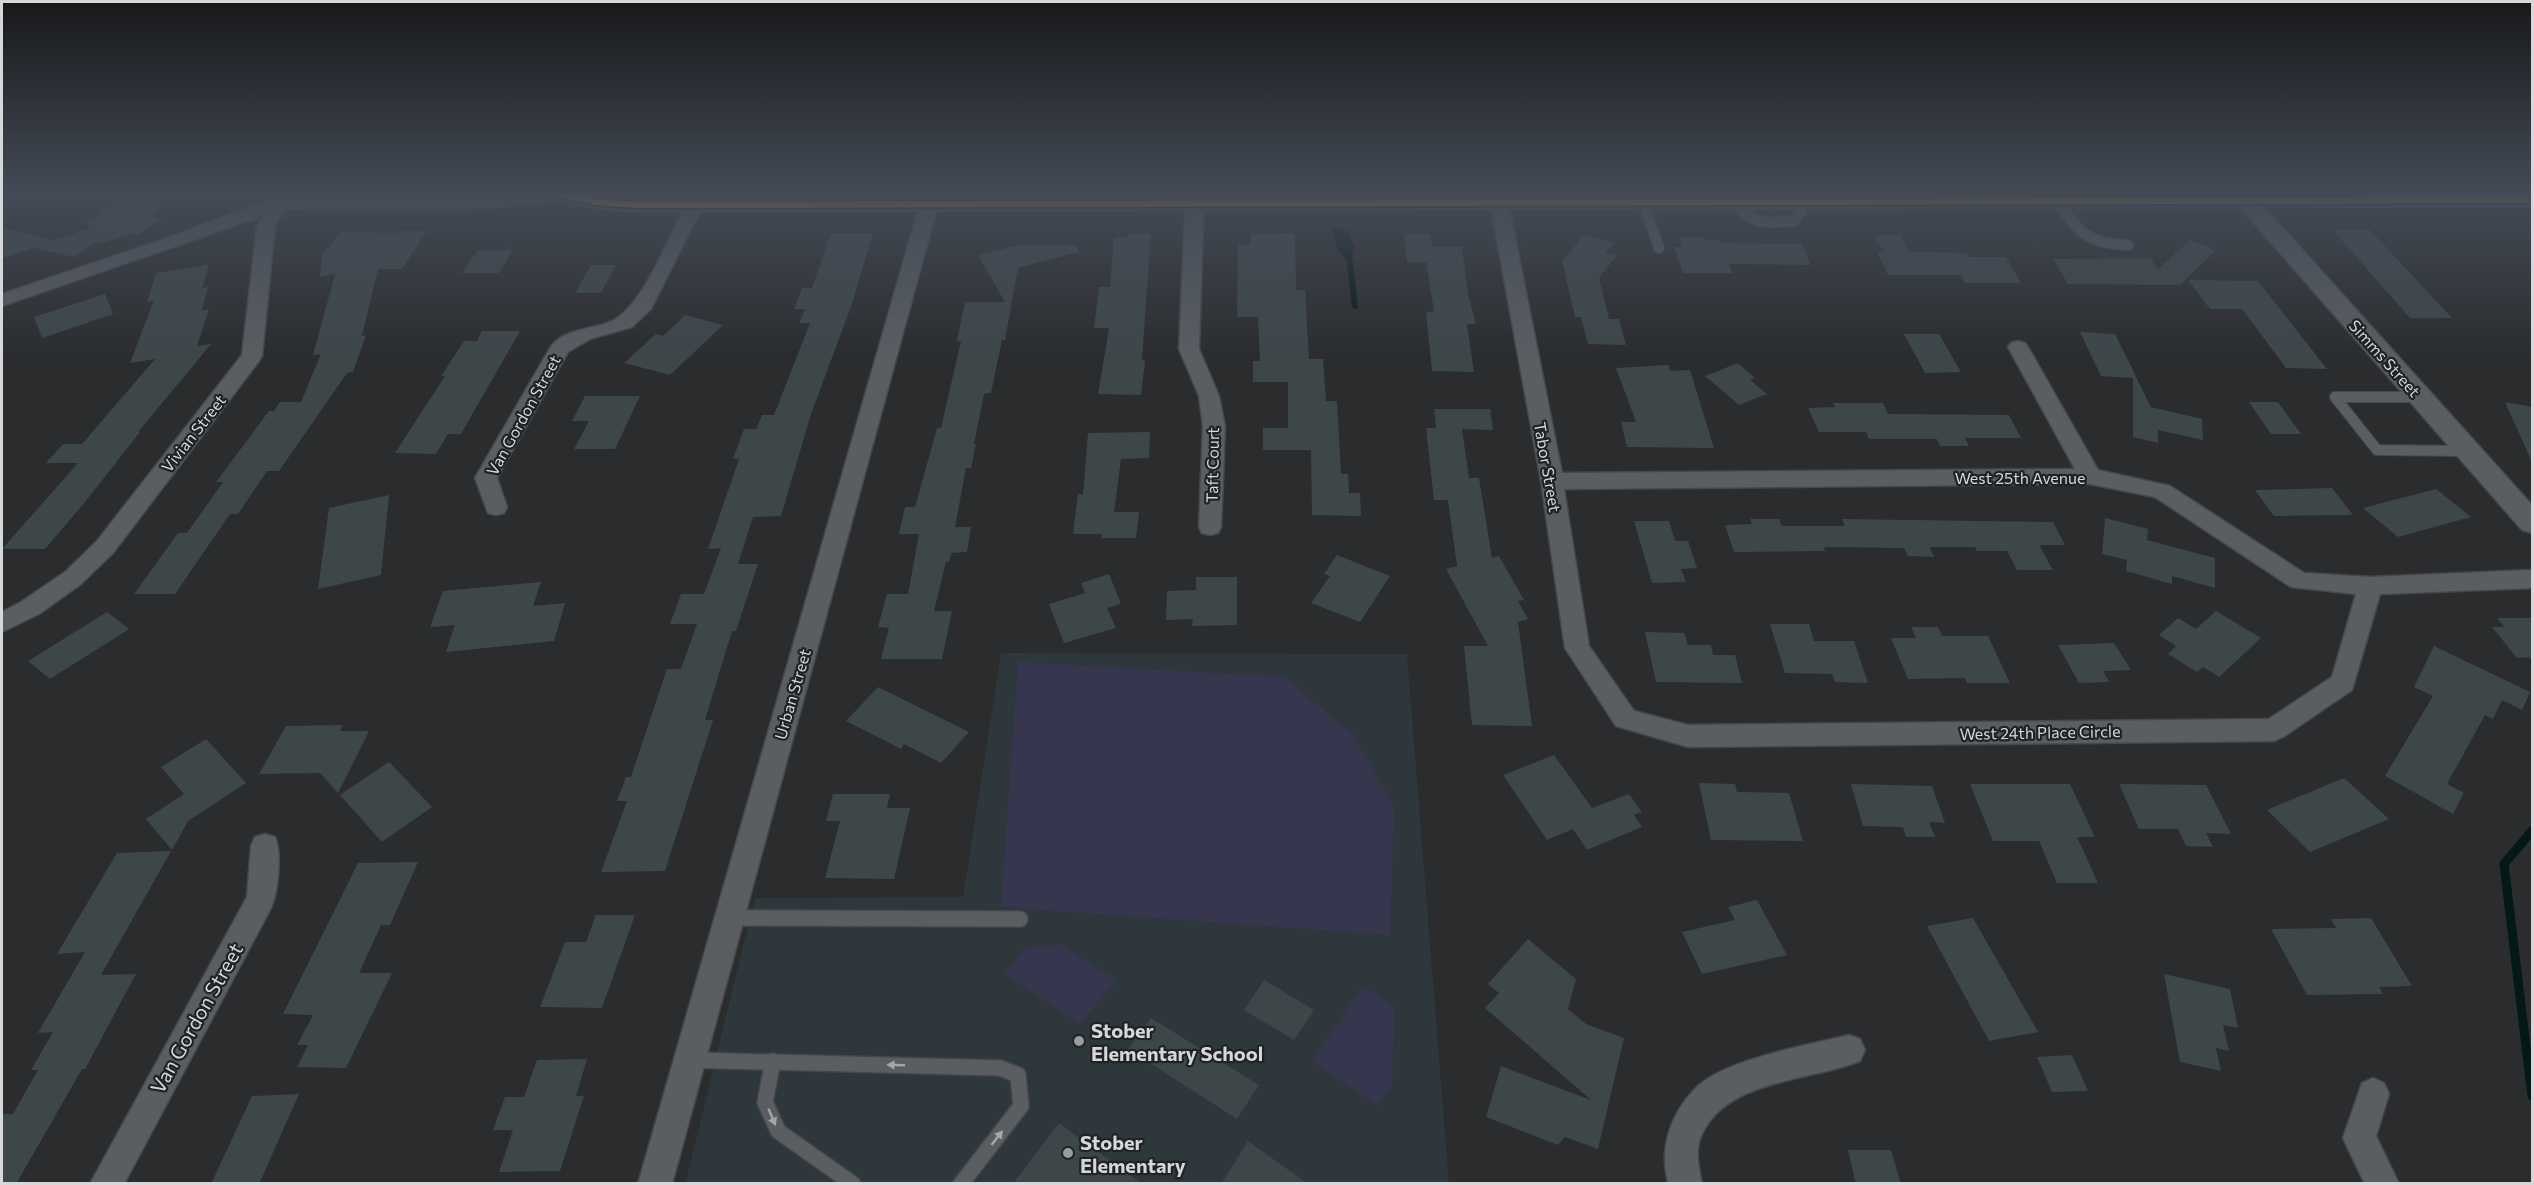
<svg xmlns="http://www.w3.org/2000/svg" width="2534" height="1185" font-family="Commissioner,sans-serif">
<style>
.built{fill:#2e373c}
.green{fill:#37364f}
.water{fill:#041816}
.lines{fill:none;stroke-linecap:round;stroke-linejoin:round}
.stream-far1{stroke:#041816;stroke-width:6}
.stream{stroke:#041816;stroke-width:9}
.building{fill:#3d474a}
.service-far1-casing{stroke:#464749;stroke-width:12}
.service-casing{stroke:#464749;stroke-width:18}
.minor-casing{stroke:#464749;stroke-width:3}
.tertiary-casing{stroke:#464749;stroke-width:3}
.service-far1{stroke:#5a5e63;stroke-width:10}
.service{stroke:#5a5e63;stroke-width:15}
.minor{fill:#5a5e63;fill-rule:evenodd}
.tertiary{fill:#5a5e63;fill-rule:evenodd}
.bus-1-casing{stroke:#1f2325;stroke-width:10}
.bus-1{stroke:#f7a600;stroke-width:6}
.oneway{fill:#a4a7aa}
.poi-dot{fill:#999b9d;stroke:#1f2325;stroke-width:2}
.labels{text-anchor:middle;dominant-baseline:central;stroke-width:4.5;stroke-linejoin:round;paint-order:stroke}
.street-label{font-size:16px;fill:#d5d7d9;stroke:#1f2325}
.near-street-label{font-size:20px;fill:#d5d7d9;stroke:#1f2325}
.near-poi-label{font-size:20px;font-weight:bold;fill:#d5d7d9;stroke:#1f2325;text-anchor:start}
</style>
<rect width="100%" height="100%" fill="#2a2c2e"/>
<!-- built -->
<polygon class="built" points="1001,653 1407,654 1449,1183 685,1184 755,898 963,897"/>
<!-- green -->
<g class="green">
<polygon points="1018,662 1285,677 1353,735 1394,806 1390,935 1001,907"/>
<polygon points="1059,944 1117,980 1080,1024 1004,973 1025,949"/>
<polygon points="1363,986 1394,1007 1392,1087 1377,1105 1312,1061"/>
</g>
<!-- water -->
<polygon class="water" points="1335,227 1349,232 1354,246 1350,265 1338,251 1332,228"/>
<g class="lines">
<!-- stream-far1 -->
<polyline class="stream-far1" points="1349,257 1355,306"/>
<!-- stream -->
<polyline class="stream" points="2532,831 2504,864 2532,1096"/>
</g>
<!-- building -->
<g class="building">
<polygon points="121,192 174,192 152,216 163,218 138,235 131,233 100,244 98,241 74,257 34,248 2,258 2,228 54,240 90,228 86,221 96,218"/>
<polygon points="2333,230 2370,230 2452,318 2410,318"/>
<polygon points="399,231 427,231 402,269 378,269 362,336 366,335 353,372 347,373 279,471 267,471 238,514 230,514 175,594 134,594 178,533 187,533 223,482 216,482 269,411 274,411 280,402 301,402 321,354 313,355 335,274 320,277 322,255 341,232 398,233"/>
<polygon points="831,233 873,233 852,304 811,414 781,516 753,517 738,564 758,564 736,631 732,631 705,720 713,720 665,871 601,872 627,801 617,801 626,777 631,777 667,669 681,669 697,624 670,624 681,594 704,594 721,548 708,549 739,459 733,459 744,429 756,429 762,415 774,415 810,323 799,323 805,309 794,309 802,288 812,288"/>
<polygon points="1151,233 1142,360 1145,361 1141,395 1098,394 1109,328 1094,328 1099,287 1110,287 1114,238 1128,237 1128,234"/>
<polygon points="1295,233 1296,290 1305,290 1309,359 1323,359 1326,401 1337,401 1341,474 1348,474 1349,493 1360,493 1361,516 1312,515 1311,450 1263,450 1263,428 1288,428 1288,382 1253,382 1253,361 1260,361 1258,317 1237,317 1238,245 1251,245 1251,234"/>
<polygon points="1404,234 1431,234 1432,247 1462,247 1468,294 1476,324 1467,324 1474,372 1432,371 1426,312 1434,311 1426,262 1407,262"/>
<polygon points="1585,234 1614,243 1605,254 1618,254 1599,278 1609,319 1619,319 1626,345 1588,344 1581,317 1575,317 1562,261"/>
<polygon points="1875,235 1900,235 1909,252 1967,253 1969,257 2006,257 2021,283 1965,283 1961,275 1888,275 1877,252 1884,252"/>
<polygon points="1679,237 1703,237 1704,240 1720,240 1721,243 1802,244 1811,265 1729,264 1732,273 1683,273 1674,247 1683,247"/>
<polygon points="2190,240 2216,250 2180,285 2068,284 2053,259 2150,258 2158,269"/>
<polygon points="1020,245 1077,245 1078,252 1018,268 1005,340 1002,340 991,393 984,394 974,444 976,444 971,468 966,468 955,527 971,527 967,552 951,553 949,562 946,562 934,611 952,611 942,659 881,659 889,628 878,627 887,594 908,594 919,534 899,534 905,507 915,507 937,428 941,428 961,341 957,341 965,302 1005,302 978,255"/>
<polygon points="513,250 499,273 462,273 477,251"/>
<polygon points="209,264 202,288 208,287 202,311 209,309 197,346 211,344 138,432 140,432 85,502 45,549 2,549 78,463 46,463 63,444 82,444 155,359 130,363 154,300 147,302 156,273"/>
<polygon points="591,265 616,265 601,293 575,293"/>
<polygon points="2188,280 2258,281 2327,369 2286,368 2242,309 2210,309"/>
<polygon points="105,294 113,314 42,338 34,317"/>
<polygon points="685,315 723,325 670,375 624,363 656,334 663,336"/>
<polygon points="482,331 520,331 461,434 448,434 436,454 395,453 445,376 441,376 464,341 477,341"/>
<polygon points="2080,332 2115,334 2151,407 2202,419 2203,440 2158,430 2158,443 2133,437 2133,378 2101,376"/>
<polygon points="1904,334 1939,334 1961,372 1925,373"/>
<polygon points="1738,363 1755,378 1750,380 1767,394 1739,405 1705,376"/>
<polygon points="1668,365 1671,371 1690,370 1714,448 1627,447 1621,422 1636,422 1616,368"/>
<polygon points="585,396 640,396 615,449 574,449 589,421 572,421"/>
<polygon points="2249,402 2278,402 2301,434 2271,434"/>
<polygon points="2505,402 2532,407 2532,462"/>
<polygon points="1833,403 1883,403 1888,414 2009,415 2021,438 1965,438 1969,446 1940,446 1937,439 1869,439 1866,432 1819,432 1808,408 1835,407"/>
<polygon points="1434,409 1490,409 1493,430 1462,429 1469,478 1479,478 1492,558 1499,556 1524,600 1518,601 1528,619 1518,622 1532,726 1472,725 1464,646 1488,646 1446,569 1457,566 1448,500 1434,500 1426,428 1436,428"/>
<polygon points="1150,432 1149,458 1121,459 1114,512 1139,512 1136,538 1101,538 1102,534 1073,534 1078,494 1083,494 1088,433"/>
<polygon points="2332,488 2353,515 2274,516 2255,490"/>
<polygon points="2436,489 2471,517 2398,537 2363,508"/>
<polygon points="389,495 381,575 318,589 329,508"/>
<polygon points="2105,518 2148,529 2147,540 2215,558 2215,588 2172,576 2172,584 2126,571 2127,560 2102,554"/>
<polygon points="1750,519 1779,519 1782,526 1845,526 1842,519 2053,522 2065,545 2039,545 2053,570 2017,570 2007,551 1977,551 1975,547 1930,547 1934,557 1908,556 1904,548 1824,547 1825,551 1734,552 1725,525 1752,524"/>
<polygon points="1634,521 1669,521 1675,541 1688,541 1697,568 1681,569 1686,582 1652,583"/>
<polygon points="1337,555 1390,576 1360,622 1311,603 1330,576 1324,574"/>
<polygon points="1109,574 1121,604 1107,608 1116,628 1064,643 1049,604 1085,593 1081,583"/>
<polygon points="1196,577 1237,577 1237,625 1192,626 1193,619 1166,620 1167,591 1196,590"/>
<polygon points="541,582 533,606 565,603 554,641 446,652 455,625 430,627 443,591"/>
<polygon points="2216,611 2261,638 2219,677 2203,667 2197,672 2168,654 2176,646 2159,635 2178,618 2196,629"/>
<polygon points="107,612 129,629 50,679 28,661"/>
<polygon points="2497,618 2532,618 2532,661 2529,657 2517,658 2492,627 2504,627"/>
<polygon points="1770,624 1809,624 1814,641 1854,641 1868,683 1835,682 1832,674 1785,673"/>
<polygon points="1911,627 1938,627 1942,636 1988,636 2010,683 1967,683 1965,678 1908,679 1891,638 1916,638"/>
<polygon points="1645,632 1684,633 1688,645 1711,645 1713,655 1735,655 1742,683 1656,682"/>
<polygon points="2114,643 2131,670 2103,671 2109,682 2079,683 2058,645"/>
<polygon points="2434,646 2530,692 2522,710 2502,700 2493,719 2485,715 2447,784 2464,793 2453,814 2385,776 2433,696 2414,687"/>
<polygon points="878,687 969,732 941,763 904,744 901,749 846,721"/>
<polygon points="343,725 340,731 369,731 338,793 320,773 259,774 286,726"/>
<polygon points="206,739 246,783 188,821 172,850 146,819 184,794 161,767"/>
<polygon points="1554,755 1592,808 1629,794 1642,812 1634,815 1642,827 1587,850 1573,829 1547,840 1503,775"/>
<polygon points="389,762 432,807 382,842 340,795"/>
<polygon points="2344,778 2389,819 2310,852 2267,810"/>
<polygon points="1699,783 1735,784 1737,792 1789,793 1803,841 1711,840"/>
<polygon points="1851,784 1932,786 1945,823 1929,822 1935,837 1906,837 1903,827 1863,826"/>
<polygon points="1970,784 2070,784 2095,837 2077,837 2098,883 2057,883 2039,841 1993,841"/>
<polygon points="2119,784 2206,785 2231,834 2206,833 2213,847 2186,846 2178,829 2139,829"/>
<polygon points="833,794 890,794 887,808 910,808 894,879 825,878 840,821 826,821"/>
<polygon points="171,851 101,975 136,974 85,1069 82,1069 16,1184 2,1184 2,1114 13,1114 38,1070 31,1070 53,1032 38,1033 85,952 57,954 117,853"/>
<polygon points="418,862 390,925 381,925 359,973 392,973 346,1068 297,1067 308,1045 297,1045 313,1015 283,1014 358,863"/>
<polygon points="1757,900 1787,955 1702,974 1682,932 1735,920 1728,907"/>
<polygon points="596,915 635,915 602,1008 540,1007 565,942 586,942"/>
<polygon points="1973,918 2038,1032 1989,1041 1927,926"/>
<polygon points="2371,918 2412,986 2379,987 2383,994 2307,995 2271,929 2336,928 2331,919"/>
<polygon points="1528,939 1576,979 1568,1009 1586,1024 1624,1038 1598,1149 1565,1137 1558,1145 1486,1117 1501,1066 1591,1100 1485,1008 1499,993 1488,984"/>
<polygon points="2164,974 2230,989 2238,1028 2223,1025 2229,1051 2216,1048 2221,1071 2180,1062"/>
<polygon points="1264,980 1314,1010 1294,1040 1244,1010"/>
<polygon points="1151,1018 1259,1085 1237,1119 1128,1049"/>
<polygon points="2072,1055 2088,1091 2052,1092 2037,1057"/>
<polygon points="587,1059 576,1096 584,1096 560,1171 499,1172 513,1130 493,1130 505,1097 524,1097 537,1060"/>
<polygon points="299,1094 259,1184 211,1184 252,1096"/>
<polygon points="1059,1123 1142,1184 1013,1184"/>
<polygon points="1248,1141 1308,1184 1221,1184"/>
<polygon points="1848,1150 1891,1150 1901,1184 1856,1184"/>
</g>
<g class="lines">
<!-- service-far1 casing -->
<g class="service-far1-casing">
<g id="service-far1">
<path d="M2056,200C2079,232 2087,244 2128,245"/>
<polyline points="1643,202 1659,248"/>
<path d="M1735,202C1752,227 1767,222 1794,221L1801,212V201"/>
<polyline points="2420,397 2335,397 2377,450 2467,451"/>
</g>
</g>
<!-- service casing -->
<g class="service-casing">
<g id="service">
<polyline points="729,918 1020,919"/>
<polyline points="691,1060 1000,1068 1018,1075 1021,1106 961,1184"/>
<polyline points="773,1061 765,1102 778,1131 853,1184"/>
</g>
</g>
<!-- minor casing -->
<g class="minor-casing">
<g id="minor">
<polygon points="540,192 565,192 567,195 564,199 558,200 494,208 284,209 275,226 262,356 259,361 113,553 81,584 39,614 2,632 2,612 21,602 65,572 97,541 242,355 257,226 263,216 2,306 2,294 164,239 285,194 294,199 494,198"/>
<polygon points="612,192 630,192 620,208 608,208 605,204"/>
<polygon points="1186,192 1204,192 1199,349 1219,396 1225,426 1221,527 1218,533 1210,535 1202,533 1199,527 1203,426 1199,396 1179,349"/>
<path d="M1499,197L1505,198L1508,202L1562,473L2075,469L2008,347L2011,343L2018,341L2025,343L2028,347L2098,470L2170,486L2304,573L2370,577L2532,570V588L2380,594L2352,690L2283,737L2274,741L1688,747L1616,726L1565,648L1541,481L1490,202L1493,198ZM2090,484L2155,497L2291,587L2356,594L2332,677L2269,719L1688,725L1634,711L1589,646L1564,489Z"/>
<polygon points="929,199 935,200 938,204 672,1184 638,1184 920,204 923,200"/>
<path d="M694,200L700,201L703,205L651,309L632,327L590,339L568,352L497,478L507,507L504,513L496,515L488,513L475,478L550,348C565,325 602,331 620,316C647,294 669,237 685,205L688,201Z"/>
<path d="M265,834L275,837C282,852 278,893 271,908L124,1184H90L247,897L251,846L255,837Z"/>
<path d="M1849,1035L1860,1039L1865,1050L1860,1061C1810,1081 1728,1079 1702,1134C1694,1149 1699,1168 1702,1184H1668C1667,1175 1664,1165 1665,1156C1666,1130 1678,1105 1697,1087C1726,1059 1809,1045 1849,1035Z"/>
<polygon points="2373,1078 2384,1083 2389,1094 2376,1136 2399,1184 2365,1184 2343,1138 2362,1083"/>
</g>
</g>
<!-- tertiary casing -->
<g class="tertiary-casing">
<polygon id="tertiary" points="538,192 581,192 640,198 2228,194 2227,192 2250,192 2252,194 2532,193 2532,207 2264,207 2532,505 2532,533 2522,530 2240,207 640,212 597,209 541,197"/>
</g>
<!-- service-far1 -->
<use href="#service-far1" class="service-far1"/>
<!-- service -->
<use href="#service" class="service"/>
<!-- minor -->
<use href="#minor" class="minor"/>
<!-- tertiary -->
<use href="#tertiary" class="tertiary"/>
<!-- bus-1 casing -->
<g class="bus-1-casing">
<polyline id="bus-1" points="549,192 597,202 640,205 2532,200"/>
</g>
<!-- bus-1 -->
<use href="#bus-1" class="bus-1"/>
</g>
<!-- one-way arrows -->
<defs><path id="oneway-solid" d="M-6-.8H1V-3.2L6.5 0L1 3.2V.8H-6Z" transform="scale(1.5)"/></defs>
<g class="oneway">
<use href="#oneway-solid" transform="translate(896 1065) rotate(-178)"/>
<use href="#oneway-solid" transform="translate(772 1117) rotate(67)"/>
<use href="#oneway-solid" transform="translate(997 1138) rotate(-52)"/>
</g>
<!-- sky -->
<linearGradient id="sky" x2="0" y2="1"><stop stop-color="#171819"/><stop offset="0.54" stop-color="#444b57"/><stop offset="1" stop-color="#444b57" stop-opacity="0"/></linearGradient>
<rect width="2534" height="358" fill="url(#sky)"/>
<!-- markers -->
<g class="poi-dot">
<circle cx="1079" cy="1041" r="6"/>
<circle cx="1068" cy="1153" r="6"/>
</g>
<g class="labels">
<!-- street labels -->
<g class="street-label">
<text transform="translate(2385 358) rotate(48)">Simms Street</text>
<text transform="translate(523 415) rotate(-61)">Van Gordon Street</text>
<text transform="translate(193 433) rotate(-52)">Vivian Street</text>
<text transform="translate(1212 465) rotate(-89)">Taft Court</text>
<text transform="translate(1548 467) rotate(80)">Tabor Street</text>
<text x="2020" y="477">West 25th Avenue</text>
<text transform="translate(792 694) rotate(-74)">Urban Street</text>
<text transform="translate(2040 732) rotate(-1)">West 24th Place Circle</text>
</g>
<!-- near-street labels -->
<g class="near-street-label">
<text transform="translate(196 1018) rotate(-61)">Van Gordon Street</text>
</g>
<!-- near-poi labels -->
<g class="near-poi-label">
<text x="1091" y="1030">Stober<tspan x="1091" dy="23">Elementary School</tspan></text>
<text x="1080" y="1142">Stober<tspan x="1080" dy="23">Elementary</tspan></text>
</g>
</g>
<!-- border -->
<rect width="2534" height="1185" fill="none" stroke="#d5d7d9" stroke-width="6"/>
</svg>
